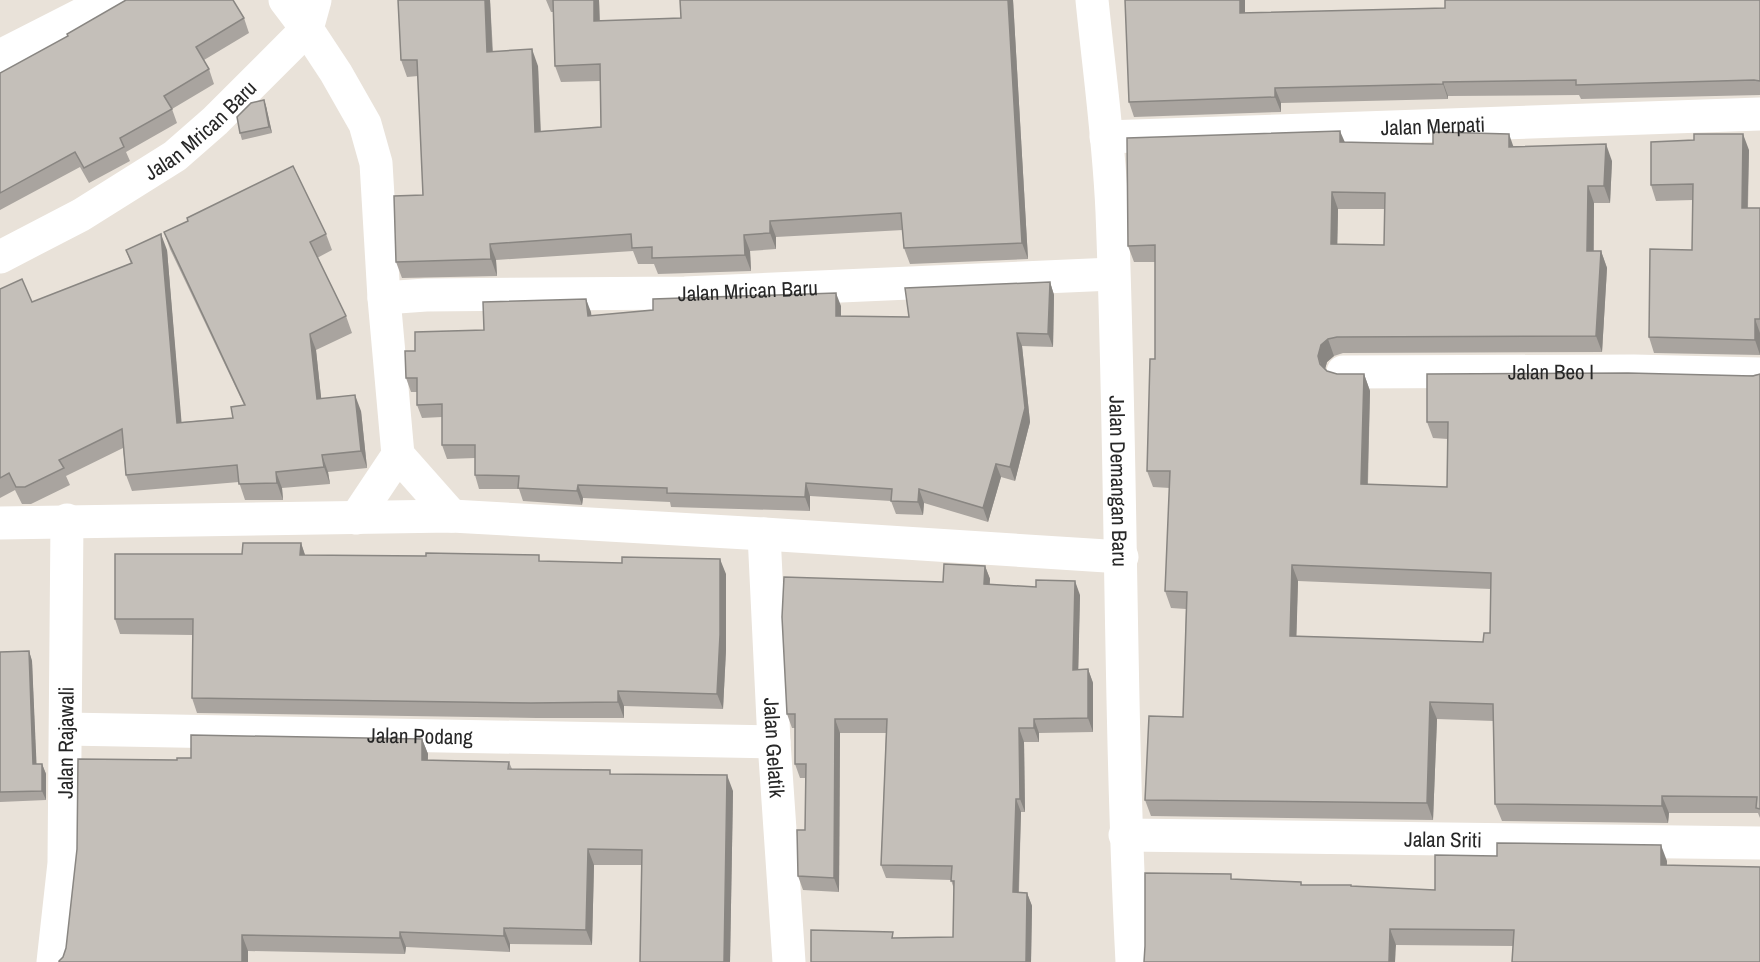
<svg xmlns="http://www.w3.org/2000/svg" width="1760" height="962" font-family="'Archivo Narrow',sans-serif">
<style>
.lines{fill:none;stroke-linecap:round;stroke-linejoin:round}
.minor{stroke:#fff;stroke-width:33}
.wall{fill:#a9a49f;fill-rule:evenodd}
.shaded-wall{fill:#898682}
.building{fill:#c4bfb9;stroke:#898682;stroke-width:1.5;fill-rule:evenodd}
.labels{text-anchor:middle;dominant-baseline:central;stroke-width:5;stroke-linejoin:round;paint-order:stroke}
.street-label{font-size:21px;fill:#272727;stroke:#fff}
</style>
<rect width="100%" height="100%" fill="#e9e2d9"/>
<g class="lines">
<!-- minor -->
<g class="minor">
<polyline points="315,0 307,29 336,73 365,124 376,163 384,298 398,455"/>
<path id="s1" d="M1092,0C1099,70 1109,141 1112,212C1122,462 1119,712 1132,962"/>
<polyline points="0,56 110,0"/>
<path id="s2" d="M1106,137L1760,114"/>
<path id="s3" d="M0,257L81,215L175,156L215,121L307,29L285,0"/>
<path id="s4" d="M384,298L426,295L685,293L1113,274"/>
<path id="s5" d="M1343,372L1634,371L1760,374"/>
<polyline points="356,518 398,455 452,516"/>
<polyline points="0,523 452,516 764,534 1122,557"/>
<path id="s6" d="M764,534L774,742L789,962"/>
<path id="s7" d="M66,729L774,742"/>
<path id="s8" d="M1125,835L1760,843"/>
<path id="s9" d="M53,962L64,863L67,520"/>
</g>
</g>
<!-- wall -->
<g class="wall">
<polygon points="398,0 490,0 493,51 538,66 541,131 601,127 600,81 561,82 555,66 553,12 551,12 546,0 599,0 600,21 681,18 680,0 1013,0 1028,259 910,264 904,248 903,230 776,237 776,249 750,251 751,271 658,274 654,264 638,264 633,251 496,260 497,276 402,278 396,262 423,195 418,76 407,77 401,60"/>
<polygon points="1760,0 1760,95 1581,99 1579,95 1448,96 1448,99 1281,103 1281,112 1134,117 1129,102 1245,13"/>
<polygon points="244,18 249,33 204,60 209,69 214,84 172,109 177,123 126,152 130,161 89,183 80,167 0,210 0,73"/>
<polygon points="264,100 266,106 272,133 242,140 240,133"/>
<path d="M1345,142L1514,146L1612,161L1610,203H1594V251H1601L1607,268L1602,352L1343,353L1334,356L1327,362L1325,369L1327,371L1337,374H1364L1370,391L1368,484L1447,487L1448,439L1433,438L1427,422L1760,374V818L1758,813H1669L1668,823L1502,821L1495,804L1494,721L1437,719L1433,820L1151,816L1145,800L1183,717L1186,609L1171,608L1165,591L1170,488L1153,487L1147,471L1155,359V262H1134L1128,246ZM1338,209H1385L1384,245H1337ZM1298,581L1491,589L1490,633L1483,642L1296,636Z"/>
<polygon points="1749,150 1748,208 1760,208 1760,355 1654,353 1649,337 1692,250 1693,200 1656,201 1651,185"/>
<polygon points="164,232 326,234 332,250 317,258 346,316 352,333 316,350 321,398 361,411 367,468 328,472 330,484 282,488 283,500 245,500 239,482 132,491 126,475 123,448 66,476 70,485 31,504 22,504 15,490 0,498 0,289 32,302 131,264 126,250 167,250 181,422 233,418 244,405 170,249"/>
<polygon points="1050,282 1054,295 1053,347 1022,346 1030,422 1015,481 1001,477 988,522 924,503 923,515 896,514 891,501 810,496 810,511 671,507 670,502 583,498 582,505 523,501 519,489 479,489 475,475 475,458 447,459 442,445 442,417 422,418 417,405 417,392 411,392 406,378 415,351 484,330 591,312 591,316 841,306 841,316 909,317"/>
<polygon points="301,543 305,555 542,562 726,574 726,650 723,709 624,706 624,718 537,718 197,713 192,698 193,635 120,634 115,619 242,554"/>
<polygon points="985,566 990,579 989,585 1080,595 1078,669 1088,669 1093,683 1093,732 1039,733 1039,742 1024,742 1025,812 1021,812 1019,892 1027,893 1032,906 1031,962 895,938 953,937 954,889 951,880 886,878 881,865 886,733 840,733 839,892 803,890 798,876 805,830 805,778 800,778 795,764 795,728 792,728 787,714 943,582"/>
<polygon points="29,651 32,661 36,764 42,764 46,774 46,800 0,802 0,652"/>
<polygon points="422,739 428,754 428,760 509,762 512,769 612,774 733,791 730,962 640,962 642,865 594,865 592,945 510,944 510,952 406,947 405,954 248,951 63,957 177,760"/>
<polygon points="1667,861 1667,865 1513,946 1396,945 1232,879 1301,882 1302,885 1435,890"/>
</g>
<!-- shaded-wall -->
<g class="shaded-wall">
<polygon points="485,0 490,0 493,68 487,52"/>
<polygon points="594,0 599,0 600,38 594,21"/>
<polygon points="1008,0 1013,0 1028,259 1022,243"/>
<polygon points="1240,0 1245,0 1245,28 1240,13"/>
<polygon points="532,49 538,66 541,148 535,132"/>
<polygon points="1443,82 1448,96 1448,99 1443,84"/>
<polygon points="1275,88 1281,103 1281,112 1275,97"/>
<polygon points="264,100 266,106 272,133 269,127"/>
<polygon points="1340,131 1347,147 1340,142"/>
<polygon points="1509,134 1515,151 1509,147"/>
<polygon points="1743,134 1749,150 1747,224 1742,208"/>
<polygon points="1606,144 1612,161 1610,203 1604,186"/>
<polygon points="1588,186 1594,203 1593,267 1587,251"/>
<polygon points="1332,192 1338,209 1337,261 1331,244"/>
<polygon points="770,221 776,237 776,249 770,233"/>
<polygon points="161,234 167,250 183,439 177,423"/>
<polygon points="744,235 750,251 751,271 745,255"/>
<polygon points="490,244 496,260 497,276 491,259"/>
<polygon points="1601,251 1607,268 1602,352 1596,336"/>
<polygon points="1050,282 1054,295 1053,347 1048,334"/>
<polygon points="836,293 841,306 841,330 836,316"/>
<polygon points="586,299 591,312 593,329 588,316"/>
<polygon points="1755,319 1760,333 1760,355 1755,340"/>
<polygon points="1017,333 1022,346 1030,422 1015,481 1010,467"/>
<polygon points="310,334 316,350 323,415 317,399"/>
<polygon points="1328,339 1334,356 1327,362 1324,373 1318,356 1321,345"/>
<polygon points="1364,374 1370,391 1367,500 1361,484"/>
<polygon points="355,395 361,411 367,468 361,451"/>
<polygon points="322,455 328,472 330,484 324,467"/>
<polygon points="996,464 1001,477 988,522 983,508"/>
<polygon points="276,472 282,488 283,500 277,483"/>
<polygon points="806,483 810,496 810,511 805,497"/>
<polygon points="578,485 583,498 582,505 577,491"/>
<polygon points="919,489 924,503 923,515 918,502"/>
<polygon points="301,543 306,558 300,555"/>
<polygon points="720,559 726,574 726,650 723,709 717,694"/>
<polygon points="1292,565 1298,581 1296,653 1290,636"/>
<polygon points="985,566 990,579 989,598 984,584"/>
<polygon points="1075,581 1080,595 1078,683 1073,670"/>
<polygon points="29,651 32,661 37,774 33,764"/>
<polygon points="1088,669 1093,683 1093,732 1088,718"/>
<polygon points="618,691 624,706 624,718 618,702"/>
<polygon points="1430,702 1437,719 1433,820 1427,803"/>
<polygon points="835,719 840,733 839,892 834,878"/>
<polygon points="1034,719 1039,733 1039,742 1034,728"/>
<polygon points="1019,728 1024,742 1025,812 1020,799"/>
<polygon points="422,739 428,754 427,775 422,760"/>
<polygon points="42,764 46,774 46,800 42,791"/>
<polygon points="727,775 733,791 730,962 724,962"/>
<polygon points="1662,796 1669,813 1668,823 1662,806"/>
<polygon points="1016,799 1021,812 1018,906 1013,892"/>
<polygon points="1661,845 1667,861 1666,880 1661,865"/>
<polygon points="588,849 594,865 592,945 586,930"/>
<polygon points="1027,893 1032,906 1031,962 1026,962"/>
<polygon points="504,928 510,944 510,952 504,936"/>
<polygon points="1390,929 1396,945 1395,962 1389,962"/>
<polygon points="400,932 406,947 405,954 400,938"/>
<polygon points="242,935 248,951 248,962 242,962"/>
</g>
<!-- building -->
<g class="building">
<polygon points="126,0 233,0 244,18 196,47 209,69 164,96 172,109 120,138 124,147 84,168 75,152 0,193 0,73 68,36 67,34"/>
<polygon points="398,0 485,0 487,52 532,49 535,132 601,127 600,64 555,66 553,0 594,0 594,21 681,18 680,0 1008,0 1022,243 904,248 901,213 770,221 770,233 744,235 745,255 652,258 652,247 632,248 631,234 490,244 491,259 396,262 394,196 423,195 417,60 401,60"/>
<polygon points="1125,0 1240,0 1240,13 1445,8 1445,0 1760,0 1760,81 1754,80 1576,85 1576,80 1443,82 1443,84 1275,88 1275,97 1129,102"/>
<polygon points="264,100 269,127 240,133 237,117 251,103"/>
<path d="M1340,131V142L1433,144V132L1509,134V147L1606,144L1604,186H1588L1587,251H1601L1596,336L1337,337L1328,339L1321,345L1318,356L1320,364L1327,371L1337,374H1364L1361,484L1447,487L1448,422H1427V374L1628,373L1753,376L1760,374V809L1756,808L1757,797L1662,796V806L1495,804L1493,704L1430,702L1427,803L1145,800L1149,716L1183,717L1187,592L1165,591L1170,471H1147L1150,359H1155V245L1128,246L1127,138ZM1332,192L1385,193L1384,245L1331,244ZM1292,565L1491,573L1490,633H1484L1483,642L1290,636Z"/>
<polygon points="1694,134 1743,134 1742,208 1760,208 1760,319 1755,319 1755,340 1649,337 1650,249 1692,250 1693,184 1651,185 1651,142 1694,140"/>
<polygon points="293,166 326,234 310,242 346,316 310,334 317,399 355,395 361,451 322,455 324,467 276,472 277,483 239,484 237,465 126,475 122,429 59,460 64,468 25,487 16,487 9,473 0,478 0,289 22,279 32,302 132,263 126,250 161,234 177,423 233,418 231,407 245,405 164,232 188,221 187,218"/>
<polygon points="1050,282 1048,334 1017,333 1025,408 1010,467 996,464 983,508 919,489 918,502 891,501 892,489 806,483 805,497 667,493 667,488 578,485 577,491 518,488 519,476 475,475 475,445 442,445 442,404 417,405 417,378 406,378 405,351 415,351 415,332 484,330 483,302 586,299 588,316 653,310 653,299 836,293 836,316 909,317 905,288"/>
<polygon points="243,543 301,543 300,555 426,556 426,553 539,555 539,561 622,563 622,557 720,559 720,635 717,694 618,691 618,702 531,703 192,698 193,619 115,619 115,554 242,554"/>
<polygon points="944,564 985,566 984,584 1036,587 1036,580 1075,581 1073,670 1088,669 1088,718 1034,719 1034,728 1019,728 1020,799 1016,799 1013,892 1027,893 1026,962 1029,962 811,962 811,930 893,932 892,938 953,937 954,881 951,881 952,866 881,865 887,719 835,719 834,878 798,876 797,830 805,830 806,764 795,764 795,714 787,714 782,617 784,577 943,582"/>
<polygon points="29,651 33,764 42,764 42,791 0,792 0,652"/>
<polygon points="191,735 422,739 422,760 509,762 508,769 610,770 610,774 727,775 724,962 640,962 642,850 588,849 586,930 504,928 504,936 400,932 400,938 242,935 242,962 59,962 59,961 63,957 66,948 77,849 78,759 177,760 177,758 191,758"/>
<polygon points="1497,843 1661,845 1661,865 1760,867 1760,962 1512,962 1514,930 1390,929 1389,962 1144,962 1145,946 1145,873 1231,874 1231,879 1301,882 1301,885 1351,885 1351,886 1435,890 1435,855 1497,856"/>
</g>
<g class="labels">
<!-- street labels -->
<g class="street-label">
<text stroke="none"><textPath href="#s2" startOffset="327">Jalan Merpati</textPath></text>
<text stroke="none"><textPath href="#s3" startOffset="238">Jalan Mrican Baru</textPath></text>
<text stroke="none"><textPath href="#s4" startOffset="364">Jalan Mrican Baru</textPath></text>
<text stroke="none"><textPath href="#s5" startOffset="208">Jalan Beo I</textPath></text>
<text stroke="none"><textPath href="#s1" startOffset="482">Jalan Demangan Baru</textPath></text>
<text stroke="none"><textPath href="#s7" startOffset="354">Jalan Podang</textPath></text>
<text stroke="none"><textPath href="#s9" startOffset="220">Jalan Rajawali</textPath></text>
<text stroke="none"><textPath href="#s6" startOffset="214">Jalan Gelatik</textPath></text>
<text stroke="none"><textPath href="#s8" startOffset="318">Jalan Sriti</textPath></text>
</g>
</g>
</svg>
